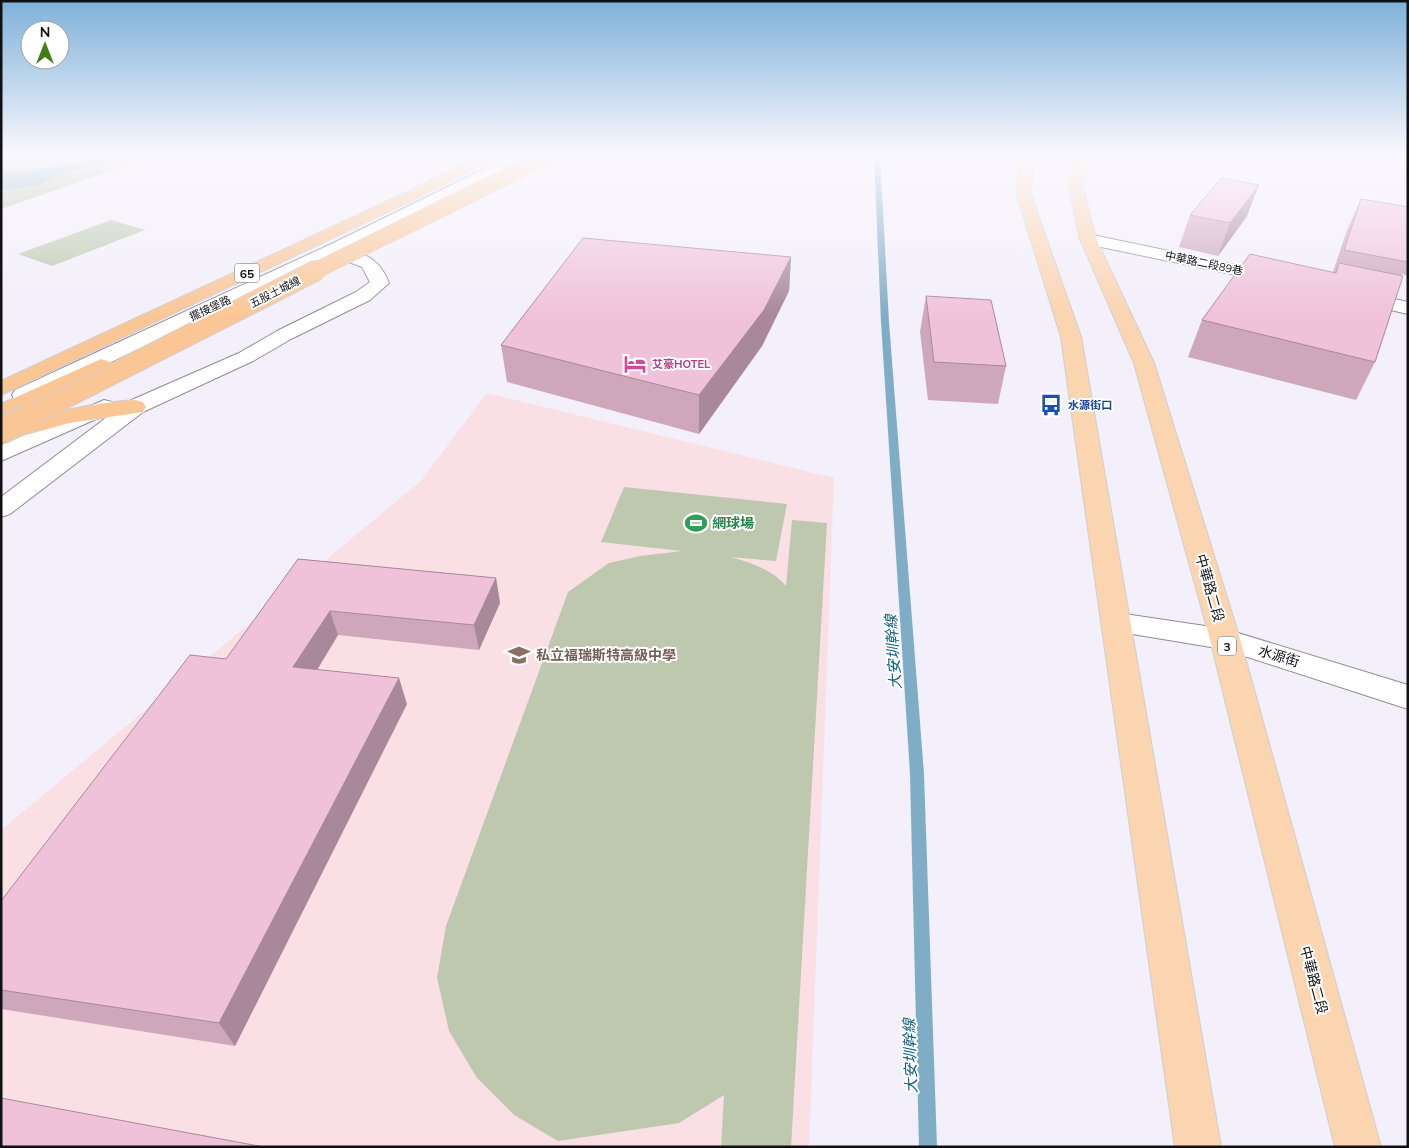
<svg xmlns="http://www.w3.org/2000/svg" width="1409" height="1148" font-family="Mulish,'Noto Sans TC',sans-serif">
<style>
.education{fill:#fadfe5}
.green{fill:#bdc8ae}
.water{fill:#80adc6}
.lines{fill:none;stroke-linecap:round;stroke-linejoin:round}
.stream{fill:#80adc6;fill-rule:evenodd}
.minor-casing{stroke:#908b96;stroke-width:2}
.tertiary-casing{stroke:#908b96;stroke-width:2}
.primary-casing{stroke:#cfcfd0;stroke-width:2}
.trunk-casing{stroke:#cfcfd0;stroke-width:2}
.minor{fill:#fff;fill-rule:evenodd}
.tertiary{fill:#fff;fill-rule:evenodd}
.primary{fill:#fbd4b0;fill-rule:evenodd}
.trunk{fill:#fac696;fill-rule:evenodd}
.trunk-bridge-far2-casing{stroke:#cfcfd0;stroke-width:17;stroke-linecap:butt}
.trunk-bridge-far1-casing{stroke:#cfcfd0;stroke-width:22;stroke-linecap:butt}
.trunk-bridge-casing{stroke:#cfcfd0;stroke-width:28;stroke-linecap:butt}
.trunk-bridge-far2{stroke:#fac696;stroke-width:16}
.trunk-bridge-far1{stroke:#fac696;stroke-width:20}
.trunk-bridge{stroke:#fac696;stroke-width:25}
.wall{fill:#cea7bb}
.shaded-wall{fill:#a88899}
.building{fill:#f0c2da;stroke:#a88899}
.labels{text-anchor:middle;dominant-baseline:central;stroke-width:4;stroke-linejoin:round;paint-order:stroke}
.far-street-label{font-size:11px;fill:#111014;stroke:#fff}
.far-hotel-label{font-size:11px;font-weight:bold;fill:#b23c85;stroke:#fff;text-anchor:start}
.far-transit-label{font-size:11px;font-weight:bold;fill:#164399;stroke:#fff;text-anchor:start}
.shield{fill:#fff;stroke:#58585a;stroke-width:1}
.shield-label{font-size:12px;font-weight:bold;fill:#111014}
.leisure-label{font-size:14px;font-weight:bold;fill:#27864d;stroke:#fff;text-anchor:start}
.street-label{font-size:14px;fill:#111014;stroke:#fff}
.education-label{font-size:14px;font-weight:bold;fill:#785e54;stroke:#fff;text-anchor:start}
.water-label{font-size:15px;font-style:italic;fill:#0f6082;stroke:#fff}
</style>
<rect width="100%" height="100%" fill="#f3effb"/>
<!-- education -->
<polygon class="education" points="487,393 834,478 809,1147 1,1147 1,830 421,481"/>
<!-- green -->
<g class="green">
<polygon points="1,155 157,155 1,209"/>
<polygon points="111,220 145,230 52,266 18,254"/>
<path d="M624,487L787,504L776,561L730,557C750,562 773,570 786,586L792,520L827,523L791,1147H721L724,1095L679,1123L558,1141L514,1115L477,1078L449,1031L437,978L446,926L568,592L609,563L640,556L682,551L601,542Z"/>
</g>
<!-- water -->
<polygon class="water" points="115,155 130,155 61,174 37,186 1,190 1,174 80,164"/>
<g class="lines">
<!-- stream -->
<polygon class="stream" points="874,155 880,155 889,322 924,774 937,1147 919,1147 910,774 881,322"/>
<!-- minor casing -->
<g class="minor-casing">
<g id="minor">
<polygon points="1088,234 1274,273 1280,274 1283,278 1280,282 1274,283 1082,243 1080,239 1082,235"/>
<polygon points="1358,291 1408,302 1408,314 1351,301 1349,297 1351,293"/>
<polygon points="1118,613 1225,629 1408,685 1408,709 1223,649 1108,630 1103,623 1108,616"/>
</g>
</g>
<!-- tertiary casing -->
<g class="tertiary-casing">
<g id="tertiary">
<path d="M513,155H531L529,158L348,249C369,255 381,262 389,283L370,300L291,339L253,361L143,412L10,514L1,517V497L127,402L239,353L277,331L356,292L370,282L362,267L334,256L31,400L23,401L15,400L12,395L15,390L327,246Z"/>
<polygon points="104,400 112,402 115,407 112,412 1,461 1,445"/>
</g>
</g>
<!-- primary casing -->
<g class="primary-casing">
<g id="primary">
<polygon points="1022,155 1036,155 1030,192 1081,337 1221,1147 1175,1147 1061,337 1016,192"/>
<polygon points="1078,155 1092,155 1082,184 1096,239 1154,363 1240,639 1381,1147 1335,1147 1210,639 1134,363 1080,239 1068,184"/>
</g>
</g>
<!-- trunk casing -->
<g class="trunk-casing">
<g id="trunk">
<polygon points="480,155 498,155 496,158 417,198 1,395 1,381 407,192"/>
<polygon points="101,359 108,361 111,365 108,369 1,419 1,404"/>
<path d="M135,400L143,402L146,407L143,412L69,423L5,441L1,440V428C45,414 89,403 135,400Z"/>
</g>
</g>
<!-- minor -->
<use href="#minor" class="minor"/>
<!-- tertiary -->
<use href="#tertiary" class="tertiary"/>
<!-- primary -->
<use href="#primary" class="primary"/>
<!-- trunk -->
<use href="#trunk" class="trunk"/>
<!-- trunk-bridge-far2 casing -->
<g class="trunk-bridge-far2-casing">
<polyline id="trunk-bridge-far2" points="315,271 550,155"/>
</g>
<!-- trunk-bridge-far1 casing -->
<g class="trunk-bridge-far1-casing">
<polyline id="trunk-bridge-far1" points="26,418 317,270"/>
</g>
<!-- trunk-bridge casing -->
<g class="trunk-bridge-casing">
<polyline id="trunk-bridge" points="1,431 29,417"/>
</g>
<!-- trunk-bridge-far2 -->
<use href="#trunk-bridge-far2" class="trunk-bridge-far2"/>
<!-- trunk-bridge-far1 -->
<use href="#trunk-bridge-far1" class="trunk-bridge-far1"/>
<!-- trunk-bridge -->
<use href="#trunk-bridge" class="trunk-bridge"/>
</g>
<!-- wall -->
<g class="wall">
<polygon points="1361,199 1408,207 1408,276 1402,274 1401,276 1375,362 1356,400 1188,357 1202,320 1333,272 1347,230"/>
<polygon points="1190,215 1247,216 1218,256 1179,247"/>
<polygon points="791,257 789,291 762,346 699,434 507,382 501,345"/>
<polygon points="926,296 1006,366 998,404 928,400 920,332"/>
<polygon points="298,559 496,578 500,603 479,650 338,635 317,669 407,704 235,1046 1,1009 1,901 226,659"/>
</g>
<!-- shaded-wall -->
<g class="shaded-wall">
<polygon points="1259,185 1247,216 1218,256 1230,223"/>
<polygon points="791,257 789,291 762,346 699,434 699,395"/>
<polygon points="496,578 500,603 479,650 474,625"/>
<polygon points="330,611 338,635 304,692 293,667"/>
<polygon points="399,678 407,704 235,1046 219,1023"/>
</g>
<!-- building -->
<g class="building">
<polygon points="1221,178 1259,185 1230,223 1190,215"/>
<polygon points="1361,199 1408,207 1408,262 1344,250"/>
<polygon points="583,238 791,257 764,310 699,395 501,345"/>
<polygon points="1250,254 1336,273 1339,263 1403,276 1375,362 1202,320"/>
<polygon points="926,296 991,300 1006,366 934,362"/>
<polygon points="298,559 496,578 474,625 330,611 293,667 399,678 219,1023 1,990 1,901 190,655 226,659"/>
<polygon points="1,1098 264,1147 1,1147"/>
</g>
<!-- sky -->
<linearGradient id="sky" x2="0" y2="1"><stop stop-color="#7eb1da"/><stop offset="0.49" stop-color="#faf8fd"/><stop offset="1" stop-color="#faf8fd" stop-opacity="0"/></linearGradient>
<rect width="1409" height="316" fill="url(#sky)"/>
<!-- icons -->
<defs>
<g id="hotel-bare" transform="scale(1.725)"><path d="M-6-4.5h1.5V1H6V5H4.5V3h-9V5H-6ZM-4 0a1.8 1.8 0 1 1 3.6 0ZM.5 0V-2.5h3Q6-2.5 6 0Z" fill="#d1479c" stroke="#fff" stroke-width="2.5" paint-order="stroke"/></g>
<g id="bus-bare" transform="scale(1.725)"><path d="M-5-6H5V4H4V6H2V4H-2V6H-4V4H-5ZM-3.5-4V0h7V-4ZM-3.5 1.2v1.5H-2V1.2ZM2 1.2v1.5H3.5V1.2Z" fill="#1a4fb4" stroke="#fff" stroke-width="2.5" paint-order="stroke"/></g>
<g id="stadium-bare" transform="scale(1.725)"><path d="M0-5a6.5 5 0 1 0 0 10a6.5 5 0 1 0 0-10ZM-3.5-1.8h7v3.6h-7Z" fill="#2e9e5b" stroke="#fff" stroke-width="2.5" paint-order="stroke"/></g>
<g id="school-bare" transform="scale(1.725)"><path d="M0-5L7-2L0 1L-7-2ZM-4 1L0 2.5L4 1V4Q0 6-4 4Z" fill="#8d6e63" stroke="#fff" stroke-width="2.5" paint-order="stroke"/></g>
</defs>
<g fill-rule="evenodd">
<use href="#hotel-bare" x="635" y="364"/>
<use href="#bus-bare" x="1051" y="405"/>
<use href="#stadium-bare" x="696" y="523"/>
<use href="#school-bare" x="519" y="655"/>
</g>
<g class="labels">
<!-- far-street labels -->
<g class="far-street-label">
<text transform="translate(1204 263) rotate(12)">中華路二段89巷</text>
<text transform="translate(275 292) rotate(-27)">五股土城線</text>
<text transform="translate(210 308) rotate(-25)">擺接堡路</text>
</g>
<!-- far-hotel labels -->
<g class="far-hotel-label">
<text x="652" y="364">艾豪HOTEL</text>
</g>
<!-- far-transit labels -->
<g class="far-transit-label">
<text x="1068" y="405">水源街口</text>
</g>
<!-- shield labels -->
<g class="shield">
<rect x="234.5" y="263.5" width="25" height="19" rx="4"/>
<rect x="1218" y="636.5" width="18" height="19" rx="4"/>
</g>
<g class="shield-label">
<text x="247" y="273">65</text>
<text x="1227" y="646">3</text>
</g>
<!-- leisure labels -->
<g class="leisure-label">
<text x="712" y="523">網球場</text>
</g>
<!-- street labels -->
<g class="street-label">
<text transform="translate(1210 588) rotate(74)">中華路二段</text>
<text transform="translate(1279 656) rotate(17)">水源街</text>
<text transform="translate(1314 980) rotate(75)">中華路二段</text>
</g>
<!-- education labels -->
<g class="education-label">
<text x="536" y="655">私立福瑞斯特高級中學</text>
</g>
<!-- water labels -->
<g class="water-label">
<text transform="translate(893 652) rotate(-94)">大安圳幹線</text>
<text transform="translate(910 1056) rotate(-92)">大安圳幹線</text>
</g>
</g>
<!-- border -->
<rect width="1409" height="1148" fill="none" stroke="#111014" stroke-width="5"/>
<!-- north arrow -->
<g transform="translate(45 45)"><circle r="24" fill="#ffffff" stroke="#a09fa1"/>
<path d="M0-4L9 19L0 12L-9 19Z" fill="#417d19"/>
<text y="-8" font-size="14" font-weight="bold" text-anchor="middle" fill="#111014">N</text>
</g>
</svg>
